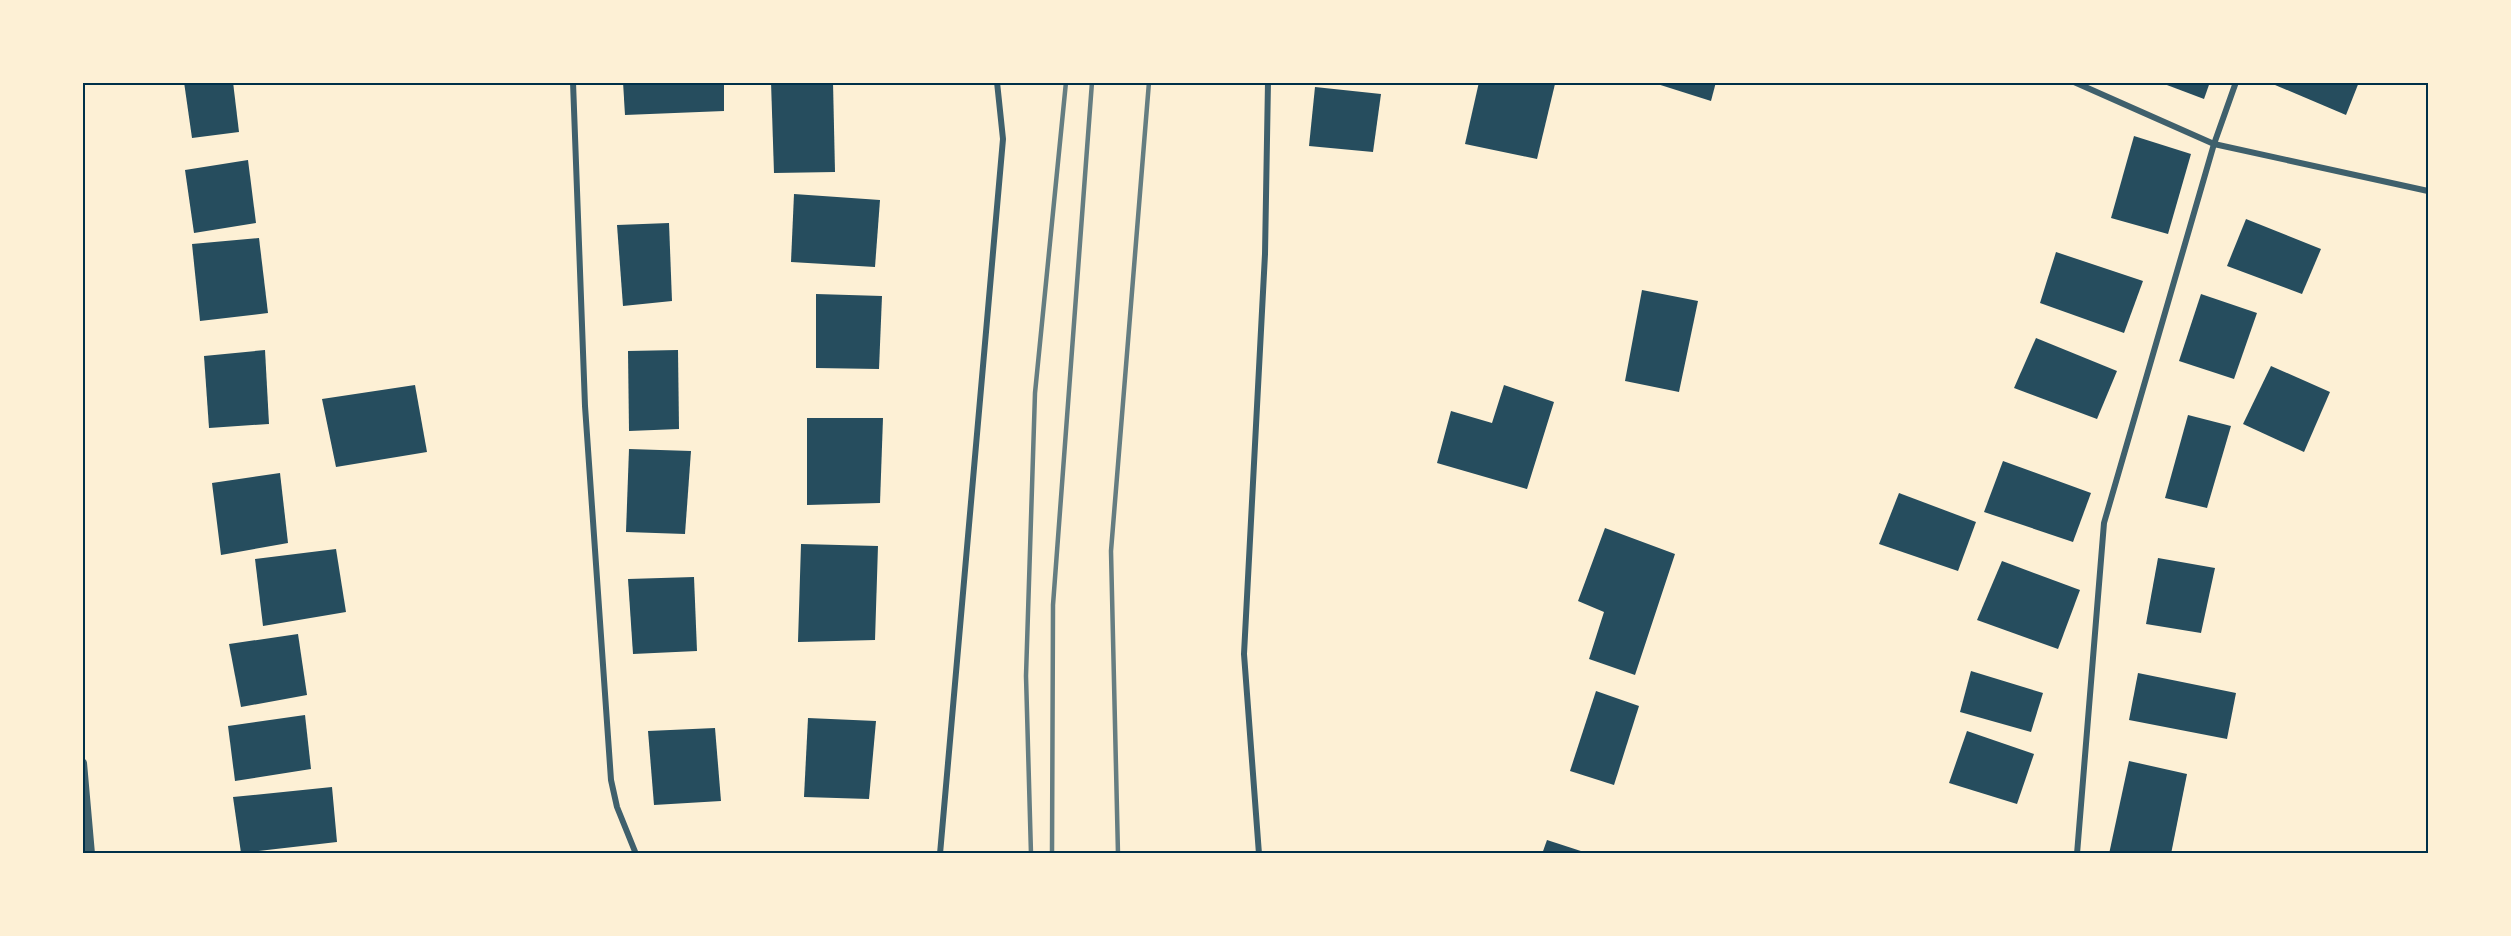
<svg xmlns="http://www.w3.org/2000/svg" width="2511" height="936" font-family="'Roboto Condensed',sans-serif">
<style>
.building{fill:#264d5e}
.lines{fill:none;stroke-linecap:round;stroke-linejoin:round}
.minor{stroke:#3f606c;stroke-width:6}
.tertiary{stroke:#3f606c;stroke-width:10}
.rail{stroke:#657d81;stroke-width:4.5}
.neatline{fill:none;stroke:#003049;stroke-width:2}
</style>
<rect width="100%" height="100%" fill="#fdf0d5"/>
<!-- building -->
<g class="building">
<polygon points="184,82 233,82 239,132 192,138"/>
<polygon points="623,82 724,82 724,111 625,115"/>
<polygon points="771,82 833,82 835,172 774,173"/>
<polygon points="1479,82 1555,84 1537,159 1465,144"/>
<polygon points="1651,82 1716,82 1711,101"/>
<polygon points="2159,82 2210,82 2204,99"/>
<polygon points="2268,82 2359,82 2346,115"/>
<polygon points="1315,87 1381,94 1373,152 1309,146"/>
<polygon points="2134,136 2191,154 2168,234 2111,218"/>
<polygon points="248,160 256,223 194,233 185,170"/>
<polygon points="794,194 880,200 875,267 791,262"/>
<polygon points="2246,219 2321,249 2302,294 2227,266"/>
<polygon points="669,223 672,301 623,306 617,225"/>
<polygon points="259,238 268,313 200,321 192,244"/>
<polygon points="2056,252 2143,281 2124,333 2040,303"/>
<polygon points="1642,290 1698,301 1679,392 1625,381"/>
<polygon points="816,294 882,296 879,369 816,368"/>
<polygon points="2201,294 2257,313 2234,379 2179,361"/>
<polygon points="2036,338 2117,371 2097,419 2014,388"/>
<polygon points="265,350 269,424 209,428 204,356"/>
<polygon points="678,350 679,429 629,431 628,351"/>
<polygon points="2271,366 2330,392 2304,452 2243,424"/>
<polygon points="415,385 427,452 336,467 322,399"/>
<polygon points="1504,385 1554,402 1527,489 1437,463 1451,411 1492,423"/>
<polygon points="2188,415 2231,426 2207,508 2165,498"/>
<polygon points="807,418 883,418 880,503 807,505"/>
<polygon points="629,449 691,451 685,534 626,532"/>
<polygon points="2003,461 2091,493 2073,542 1984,512"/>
<polygon points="280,473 288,543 221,555 212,483"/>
<polygon points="1899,493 1976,522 1958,571 1879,544"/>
<polygon points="1605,528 1675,554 1635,675 1589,659 1604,612 1578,601"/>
<polygon points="801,544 878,546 875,640 798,642"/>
<polygon points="336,549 346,612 263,626 255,559"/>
<polygon points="2158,558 2215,568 2201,633 2146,624"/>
<polygon points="2002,561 2080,590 2058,649 1977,620"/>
<polygon points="694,577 697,651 633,654 628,579"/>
<polygon points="298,634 307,695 241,707 229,644"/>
<polygon points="1971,671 2043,693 2031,732 1960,712"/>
<polygon points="2138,673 2236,693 2227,739 2129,720"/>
<polygon points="1596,691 1639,706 1614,785 1570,771"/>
<polygon points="305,715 311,769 235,781 228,726"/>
<polygon points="808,718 876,721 869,799 804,797"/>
<polygon points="715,728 721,801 654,805 648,731"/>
<polygon points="1967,731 2034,754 2017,804 1949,783"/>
<polygon points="2129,761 2187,774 2171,854 2109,854"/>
<polygon points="332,787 337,842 241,853 233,797"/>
<polygon points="1547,840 1587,853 1587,854 1542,854"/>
</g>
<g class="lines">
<!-- minor -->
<g class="minor">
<polyline points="573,82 585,406 611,780 617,807 636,854"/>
<polyline points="2074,82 2214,144 2428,191"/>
<polyline points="940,854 1003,139 997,82"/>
<polyline points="1259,854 1244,654 1265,254 1268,82"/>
<polyline points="2077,854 2104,523 2214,144 2236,82"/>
</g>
<!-- tertiary -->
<polyline class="tertiary" points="82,763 90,854"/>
<!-- rail -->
<g class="rail">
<polyline points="1031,854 1026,676 1035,393 1066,82"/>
<polyline points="1052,854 1053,605 1092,82"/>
<polyline points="1118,854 1111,551 1149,82"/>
</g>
</g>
<!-- border -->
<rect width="2511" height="936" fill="none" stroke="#fdf0d5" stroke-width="168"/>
<rect x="84" y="84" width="2343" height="768" class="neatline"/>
</svg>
